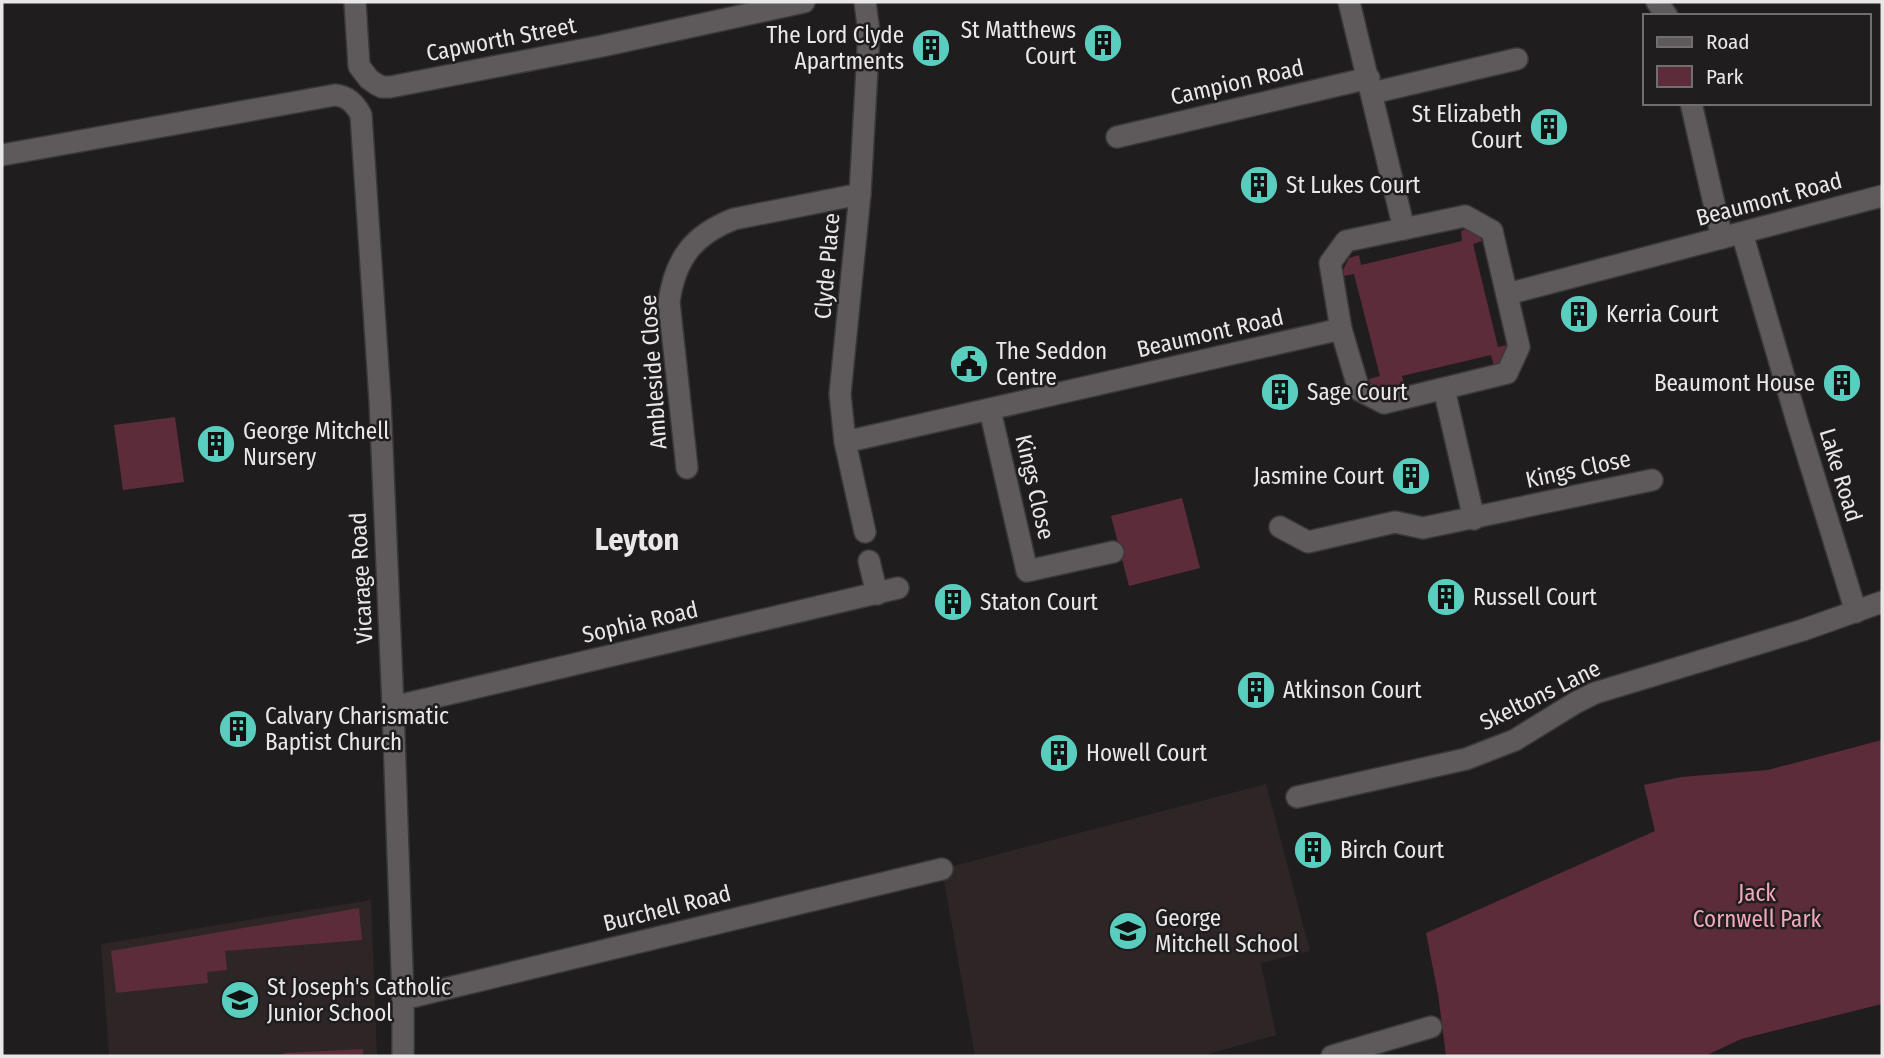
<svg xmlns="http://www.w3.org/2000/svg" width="1884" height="1058" font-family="'Fira Sans Condensed',sans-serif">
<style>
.built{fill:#2e2527}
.green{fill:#5c2c3a}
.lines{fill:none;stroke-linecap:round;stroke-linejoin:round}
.minor-casing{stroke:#3b3839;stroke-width:24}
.tertiary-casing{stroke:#3b3839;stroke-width:24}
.minor{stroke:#5e5a5b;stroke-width:21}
.tertiary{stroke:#5e5a5b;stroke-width:21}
.labels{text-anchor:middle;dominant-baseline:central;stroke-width:5;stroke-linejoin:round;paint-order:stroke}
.poi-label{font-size:23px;fill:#e9e7e8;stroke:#201d1e;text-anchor:start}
.street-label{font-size:23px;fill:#e9e7e8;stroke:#201d1e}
.park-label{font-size:23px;fill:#f2a8bb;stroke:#201d1e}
.district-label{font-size:30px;font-weight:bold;fill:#e9e7e8;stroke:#201d1e}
</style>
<rect width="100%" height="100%" fill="#201d1e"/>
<!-- built -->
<g class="built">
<polygon points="1266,784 1310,951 1261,963 1276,1035 1201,1056 975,1056 942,869"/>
<polygon points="371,900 377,1056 109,1056 101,944"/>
</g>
<!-- green -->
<g class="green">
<polygon points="1466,229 1480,236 1482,241 1473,244 1498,347 1507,345 1508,350 1499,364 1494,366 1491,355 1402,376 1405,388 1385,392 1370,382 1369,379 1380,376 1354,274 1344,276 1343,270 1349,258 1359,255 1361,265 1462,241 1461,231"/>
<polygon points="175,417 184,482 123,490 114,425"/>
<polygon points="1182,498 1200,568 1129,586 1111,516"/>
<polygon points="1882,740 1882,1004 1741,1039 1705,1056 1446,1056 1438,994 1426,933 1655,831 1644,785 1681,777 1768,770"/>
<polygon points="359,908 362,940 225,951 227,970 207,972 208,983 116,993 111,951"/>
<polygon points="363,1049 363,1056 282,1056 284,1053"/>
</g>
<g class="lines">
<!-- minor casing -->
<g class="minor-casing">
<g id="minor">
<polyline points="865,2 869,32 860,194 840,394 845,442 865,532"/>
<polyline points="1349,2 1404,229"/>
<polyline points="1657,2 1667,16"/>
<polyline points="1372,93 1517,59"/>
<polyline points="1691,103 1722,238"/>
<polyline points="1117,137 1369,78"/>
<path d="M2,155L335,95C348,96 355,104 361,115L380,400L393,707L403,999V1056"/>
<polygon points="1465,216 1492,231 1519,347 1507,373 1384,403 1359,390 1341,329 1330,263 1346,241"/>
<polyline points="1742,233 1797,421 1856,612"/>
<polyline points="1507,294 1882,196"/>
<polyline points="1444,389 1474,519"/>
<polyline points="990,410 1027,571 1113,552"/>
<polyline points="845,442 1341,329"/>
<path d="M687,468L669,302C675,259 693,235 734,219L860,194"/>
<polyline points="1280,527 1308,542 1395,522 1423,528 1652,480"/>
<polyline points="869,561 877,594"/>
<polyline points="393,707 898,588"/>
<polyline points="1297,797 1466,759 1515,740 1575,703 1595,693 1803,630 1882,602"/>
<polyline points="403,999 942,869"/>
<polyline points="1332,1056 1431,1027"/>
</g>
</g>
<!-- tertiary casing -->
<g class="tertiary-casing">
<polyline id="tertiary" points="355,2 359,66 369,79 376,84 382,87 390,87 602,46 804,2"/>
</g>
<!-- minor -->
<use href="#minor" class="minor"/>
<!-- tertiary -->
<use href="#tertiary" class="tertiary"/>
</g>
<!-- icons -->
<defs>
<g id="building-disc" transform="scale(2.0125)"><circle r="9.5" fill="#59cebe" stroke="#201d1e"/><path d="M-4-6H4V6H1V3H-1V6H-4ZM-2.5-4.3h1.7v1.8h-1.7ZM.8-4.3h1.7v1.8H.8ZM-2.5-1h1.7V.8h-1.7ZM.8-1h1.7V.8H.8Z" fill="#111"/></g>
<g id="civic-disc" transform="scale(2.0125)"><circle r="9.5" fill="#59cebe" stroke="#201d1e"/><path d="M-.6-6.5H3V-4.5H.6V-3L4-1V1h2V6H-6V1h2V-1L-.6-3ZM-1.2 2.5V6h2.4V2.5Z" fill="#111"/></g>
<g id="school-disc" transform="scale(2.0125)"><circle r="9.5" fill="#59cebe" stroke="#201d1e"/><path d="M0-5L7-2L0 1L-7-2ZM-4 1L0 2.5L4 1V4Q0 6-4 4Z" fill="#111"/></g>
</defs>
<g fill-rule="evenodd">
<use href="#building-disc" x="1103" y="43"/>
<use href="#building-disc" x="931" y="48"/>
<use href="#building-disc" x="1549" y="127"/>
<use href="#building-disc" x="1259" y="185"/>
<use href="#building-disc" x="1579" y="314"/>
<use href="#civic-disc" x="969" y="364"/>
<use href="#building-disc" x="1842" y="383"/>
<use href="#building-disc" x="1280" y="392"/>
<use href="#building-disc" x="216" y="444"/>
<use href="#building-disc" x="1411" y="476"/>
<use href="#building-disc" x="1446" y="597"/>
<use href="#building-disc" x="953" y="602"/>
<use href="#building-disc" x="1256" y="690"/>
<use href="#building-disc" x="238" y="729"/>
<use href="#building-disc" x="1059" y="753"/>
<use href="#building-disc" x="1313" y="850"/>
<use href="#school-disc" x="1128" y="931"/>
<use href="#school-disc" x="240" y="1000"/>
</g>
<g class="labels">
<!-- poi labels -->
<g class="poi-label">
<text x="1076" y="30" text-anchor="end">St Matthews<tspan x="1076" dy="26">Court</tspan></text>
<text x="904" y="35" text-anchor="end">The Lord Clyde<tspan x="904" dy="26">Apartments</tspan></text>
<text x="1522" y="114" text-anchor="end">St Elizabeth<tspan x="1522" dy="26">Court</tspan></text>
<text x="1286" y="185">St Lukes Court</text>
<text x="1606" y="314">Kerria Court</text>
<text x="996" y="351">The Seddon<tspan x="996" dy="26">Centre</tspan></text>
<text x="1815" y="383" text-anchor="end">Beaumont House</text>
<text x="1307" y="392">Sage Court</text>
<text x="243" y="431">George Mitchell<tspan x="243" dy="26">Nursery</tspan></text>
<text x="1384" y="476" text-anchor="end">Jasmine Court</text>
<text x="1473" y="597">Russell Court</text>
<text x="980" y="602">Staton Court</text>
<text x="1283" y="690">Atkinson Court</text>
<text x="265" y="716">Calvary Charismatic<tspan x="265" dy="26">Baptist Church</tspan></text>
<text x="1086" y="753">Howell Court</text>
<text x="1340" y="850">Birch Court</text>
<text x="1155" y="918">George<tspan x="1155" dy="26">Mitchell School</tspan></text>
<text x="267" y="987">St Joseph's Catholic<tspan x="267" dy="26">Junior School</tspan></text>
</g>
<!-- street labels -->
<g class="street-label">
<text transform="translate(501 39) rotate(-11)">Capworth Street</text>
<text transform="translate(1237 82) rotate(-13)">Campion Road</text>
<text transform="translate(1769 199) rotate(-15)">Beaumont Road</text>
<text transform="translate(827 266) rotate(-85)">Clyde Place</text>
<text transform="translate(1210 333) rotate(-13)">Beaumont Road</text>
<text transform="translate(653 372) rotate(-94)">Ambleside Close</text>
<text transform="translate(1578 469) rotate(-12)">Kings Close</text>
<text transform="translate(1841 475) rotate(73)">Lake Road</text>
<text transform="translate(1035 487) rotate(77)">Kings Close</text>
<text transform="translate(361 578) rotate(-93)">Vicarage Road</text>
<text transform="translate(640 622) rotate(-13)">Sophia Road</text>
<text transform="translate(1540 695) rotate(-26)">Skeltons Lane</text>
<text transform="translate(667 908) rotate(-14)">Burchell Road</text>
</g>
<!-- park labels -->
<g class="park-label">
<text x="1757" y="893">Jack<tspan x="1757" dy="26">Cornwell Park</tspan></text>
</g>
<!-- district labels -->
<g class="district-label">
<text x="637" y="540">Leyton</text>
</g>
</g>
<!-- border -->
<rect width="1884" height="1058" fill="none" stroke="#e9e7e8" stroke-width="7"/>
<!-- legend -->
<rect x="1643" y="14" width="228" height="91" fill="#201d1e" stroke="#706e6f" stroke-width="2"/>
<rect x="1657" y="37" width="35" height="10" fill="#5e5a5b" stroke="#706e6f" stroke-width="2"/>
<text x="1706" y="49" font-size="21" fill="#e9e7e8">Road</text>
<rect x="1657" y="66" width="35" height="21" fill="#5c2c3a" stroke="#706e6f" stroke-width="2"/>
<text x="1706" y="84" font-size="21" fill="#e9e7e8">Park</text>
</svg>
